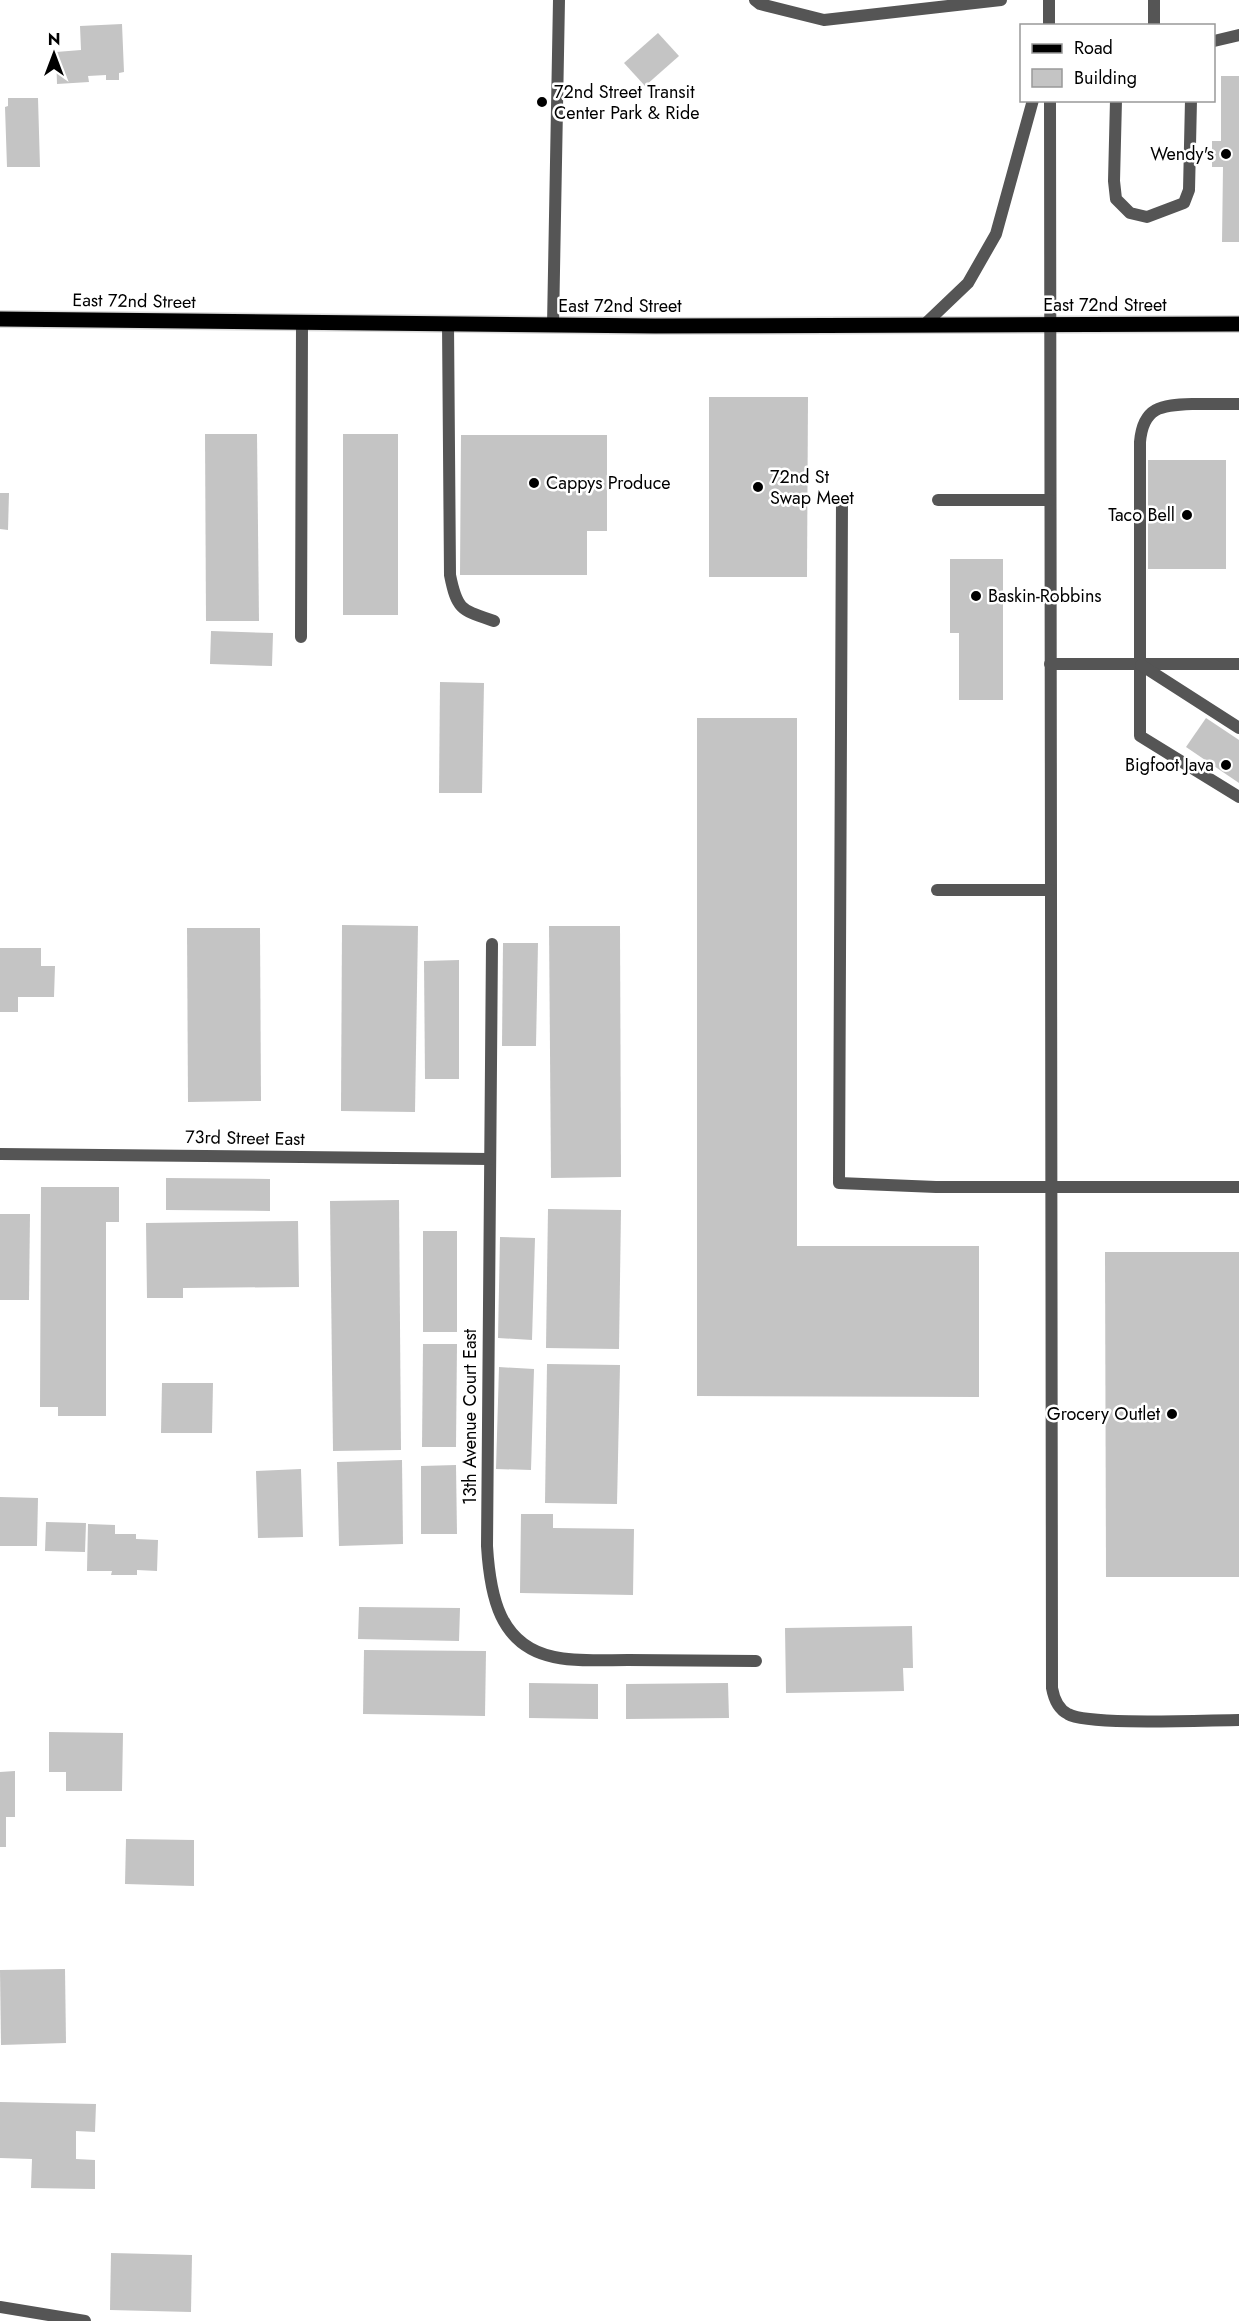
<svg xmlns="http://www.w3.org/2000/svg" width="1239" height="2321" font-family="Jost,sans-serif">
<style>
.building{fill:#c4c4c4}
.lines{fill:none;stroke-linecap:round;stroke-linejoin:round}
.primary-casing{stroke:#dbdbdb;stroke-width:18}
.lane{stroke:#555;stroke-width:12}
.street{stroke:#555;stroke-width:12}
.primary{stroke:#000;stroke-width:15}
.poi-dot{fill:#000;stroke:#fff;stroke-width:2}
.labels{text-anchor:middle;dominant-baseline:central;stroke-width:5;stroke-linejoin:round;paint-order:stroke}
.poi-label{font-size:18px;fill:#000;stroke:#fff;text-anchor:start}
.street-label{font-size:18px;fill:#000;stroke:#fff}
</style>
<rect width="100%" height="100%" fill="#fff"/>
<!-- building -->
<g class="building">
<polygon points="122,24 124,72 119,73 119,80 106,80 106,75 88,76 89,82 57,84 56,52 81,50 80,26"/>
<polygon points="658,33 679,56 645,86 624,63"/>
<polygon points="1221,76 1239,76 1239,242 1222,242 1223,167 1212,167 1212,141 1221,141"/>
<polygon points="8,98 38,98 40,167 7,167 5,107 8,106"/>
<polygon points="709,397 808,397 807,577 709,577"/>
<polygon points="205,434 257,434 259,621 206,621"/>
<rect x="343" y="434" width="55" height="181"/>
<polygon points="461,435 607,435 607,531 587,531 587,575 460,575"/>
<rect x="1148" y="460" width="78" height="109"/>
<polygon points="0,493 9,493 8,530 0,529"/>
<polygon points="950,559 1003,559 1003,700 959,700 959,633 950,633"/>
<polygon points="211,631 273,633 272,666 210,664"/>
<polygon points="440,682 484,683 482,793 439,793"/>
<polygon points="697,718 797,718 797,1246 979,1246 979,1397 697,1396"/>
<polygon points="1206,718 1239,740 1239,783 1186,747"/>
<polygon points="342,925 418,926 415,1112 341,1111"/>
<polygon points="549,926 620,926 621,1177 551,1178"/>
<polygon points="187,928 260,928 261,1101 188,1102"/>
<polygon points="503,943 538,943 536,1046 502,1046"/>
<polygon points="0,948 41,948 41,966 55,966 54,997 18,997 18,1012 0,1012"/>
<polygon points="459,960 459,1079 425,1079 424,961"/>
<polygon points="166,1178 270,1179 270,1211 166,1210"/>
<polygon points="41,1187 119,1187 119,1222 106,1222 106,1416 58,1416 58,1407 40,1407"/>
<polygon points="399,1200 401,1450 333,1451 330,1201"/>
<polygon points="548,1209 621,1210 619,1349 546,1348"/>
<polygon points="0,1214 30,1214 29,1300 0,1300"/>
<polygon points="298,1221 299,1287 183,1288 183,1298 147,1298 146,1223"/>
<rect x="423" y="1231" width="34" height="101"/>
<polygon points="500,1237 535,1238 532,1340 498,1338"/>
<polygon points="1105,1252 1239,1252 1239,1577 1106,1577"/>
<polygon points="423,1344 457,1344 456,1447 422,1447"/>
<polygon points="547,1364 620,1365 617,1504 545,1503"/>
<polygon points="499,1367 534,1369 531,1470 496,1469"/>
<polygon points="162,1383 213,1383 212,1433 161,1433"/>
<polygon points="402,1460 403,1544 339,1546 337,1462"/>
<polygon points="456,1465 457,1534 421,1534 421,1466"/>
<polygon points="301,1469 303,1537 258,1538 256,1471"/>
<polygon points="0,1497 38,1498 37,1546 0,1546"/>
<polygon points="521,1514 553,1514 553,1528 634,1529 633,1595 520,1593"/>
<polygon points="46,1522 86,1523 85,1552 45,1551"/>
<polygon points="88,1524 115,1525 115,1534 136,1534 136,1539 158,1540 157,1571 137,1570 137,1575 111,1575 112,1571 87,1571"/>
<polygon points="359,1607 460,1608 459,1641 358,1639"/>
<polygon points="912,1626 913,1668 903,1668 904,1691 786,1693 785,1628"/>
<polygon points="364,1650 486,1651 485,1716 363,1714"/>
<polygon points="529,1683 598,1684 598,1719 529,1718"/>
<polygon points="728,1683 729,1718 626,1719 626,1684"/>
<polygon points="49,1732 123,1733 122,1791 66,1791 66,1772 49,1772"/>
<polygon points="15,1771 15,1817 6,1817 6,1847 0,1847 0,1772"/>
<polygon points="126,1839 194,1840 194,1886 125,1884"/>
<polygon points="65,1969 66,2043 1,2045 0,1970"/>
<polygon points="0,2102 96,2104 95,2132 76,2131 76,2159 95,2160 95,2189 31,2188 32,2159 0,2158"/>
<polygon points="111,2253 192,2255 191,2312 110,2310"/>
</g>
<g class="lines">
<!-- primary casing -->
<g class="primary-casing">
<polyline id="primary" points="0,319 655,326 1239,324"/>
</g>
<!-- lane -->
<g class="lane">
<polyline points="755,0 760,4 824,20 1001,0"/>
<polyline points="1049,0 1049,26"/>
<polyline points="1154,26 1154,0"/>
<polyline points="1214,41 1239,35"/>
<path d="M1050,100L1052,1688C1054,1699 1058,1709 1068,1714C1088,1726 1209,1720 1239,1720"/>
<polyline points="1116,100 1114,181 1116,199 1130,213 1147,217 1184,203 1189,190 1191,100"/>
<path d="M448,324L450,575C457,610 461,610 494,621"/>
<polyline points="553,325 559,0"/>
<polyline points="924,325 968,283 996,234 1033,100"/>
<path d="M1239,404C1223,404 1208,404 1192,404C1161,405 1143,407 1140,442V736L1239,797"/>
<polyline points="842,500 839,1183 936,1187 1239,1187"/>
<polyline points="938,500 1050,500"/>
<polyline points="301,637 302,323"/>
<polyline points="1050,664 1239,664"/>
<polyline points="1141,665 1239,728"/>
<polyline points="937,890 1050,890"/>
<polyline points="0,2307 85,2321"/>
</g>
<!-- street -->
<g class="street">
<path d="M492,944L487,1546C490,1595 499,1646 554,1657C578,1662 604,1660 628,1660C670,1660 713,1661 756,1661"/>
<polyline points="0,1154 490,1159"/>
</g>
<!-- primary -->
<use href="#primary" class="primary"/>
</g>
<!-- markers -->
<g class="poi-dot">
<circle cx="542" cy="102" r="6"/>
<circle cx="1226" cy="154" r="6"/>
<circle cx="534" cy="483" r="6"/>
<circle cx="758" cy="487" r="6"/>
<circle cx="1187" cy="515" r="6"/>
<circle cx="976" cy="596" r="6"/>
<circle cx="1226" cy="765" r="6"/>
<circle cx="1172" cy="1414" r="6"/>
</g>
<g class="labels">
<!-- poi labels -->
<g class="poi-label">
<text x="554" y="92">72nd Street Transit<tspan x="554" dy="21">Center Park &amp; Ride</tspan></text>
<text x="1214" y="154" text-anchor="end">Wendy's</text>
<text x="770" y="477">72nd St<tspan x="770" dy="21">Swap Meet</tspan></text>
<text x="546" y="483">Cappys Produce</text>
<text x="1175" y="515" text-anchor="end">Taco Bell</text>
<text x="988" y="596">Baskin-Robbins</text>
<text x="1214" y="765" text-anchor="end">Bigfoot Java</text>
<text x="1160" y="1414" text-anchor="end">Grocery Outlet</text>
</g>
<!-- street labels -->
<g class="street-label">
<text transform="translate(134 301) rotate(1)">East 72nd Street</text>
<text x="1105" y="305">East 72nd Street</text>
<text x="620" y="306">East 72nd Street</text>
<text transform="translate(245 1138) rotate(1)">73rd Street East</text>
<text transform="translate(470 1417) rotate(-90)">13th Avenue Court East</text>
</g>
</g>
<!-- legend -->
<rect x="1020" y="24" width="195" height="78" fill="#ffffff" stroke="#999999" stroke-width="1.5"/>
<rect x="1032" y="44" width="30" height="9" fill="#000000" stroke="#999999" stroke-width="1.5"/>
<text x="1074" y="54" font-size="18" fill="#000000">Road</text>
<rect x="1032" y="69" width="30" height="18" fill="#c4c4c4" stroke="#999999" stroke-width="1.5"/>
<text x="1074" y="84" font-size="18" fill="#000000">Building</text>
<!-- north arrow -->
<g transform="translate(54 54)" stroke="#ffffff" stroke-width="4.5" paint-order="stroke">
<path d="M0-4.5L10 22L0 15L-10 22Z" fill="#000000"/>
<text y="-9" font-size="16" font-weight="bold" text-anchor="middle" fill="#000000">N</text>
</g>
</svg>
